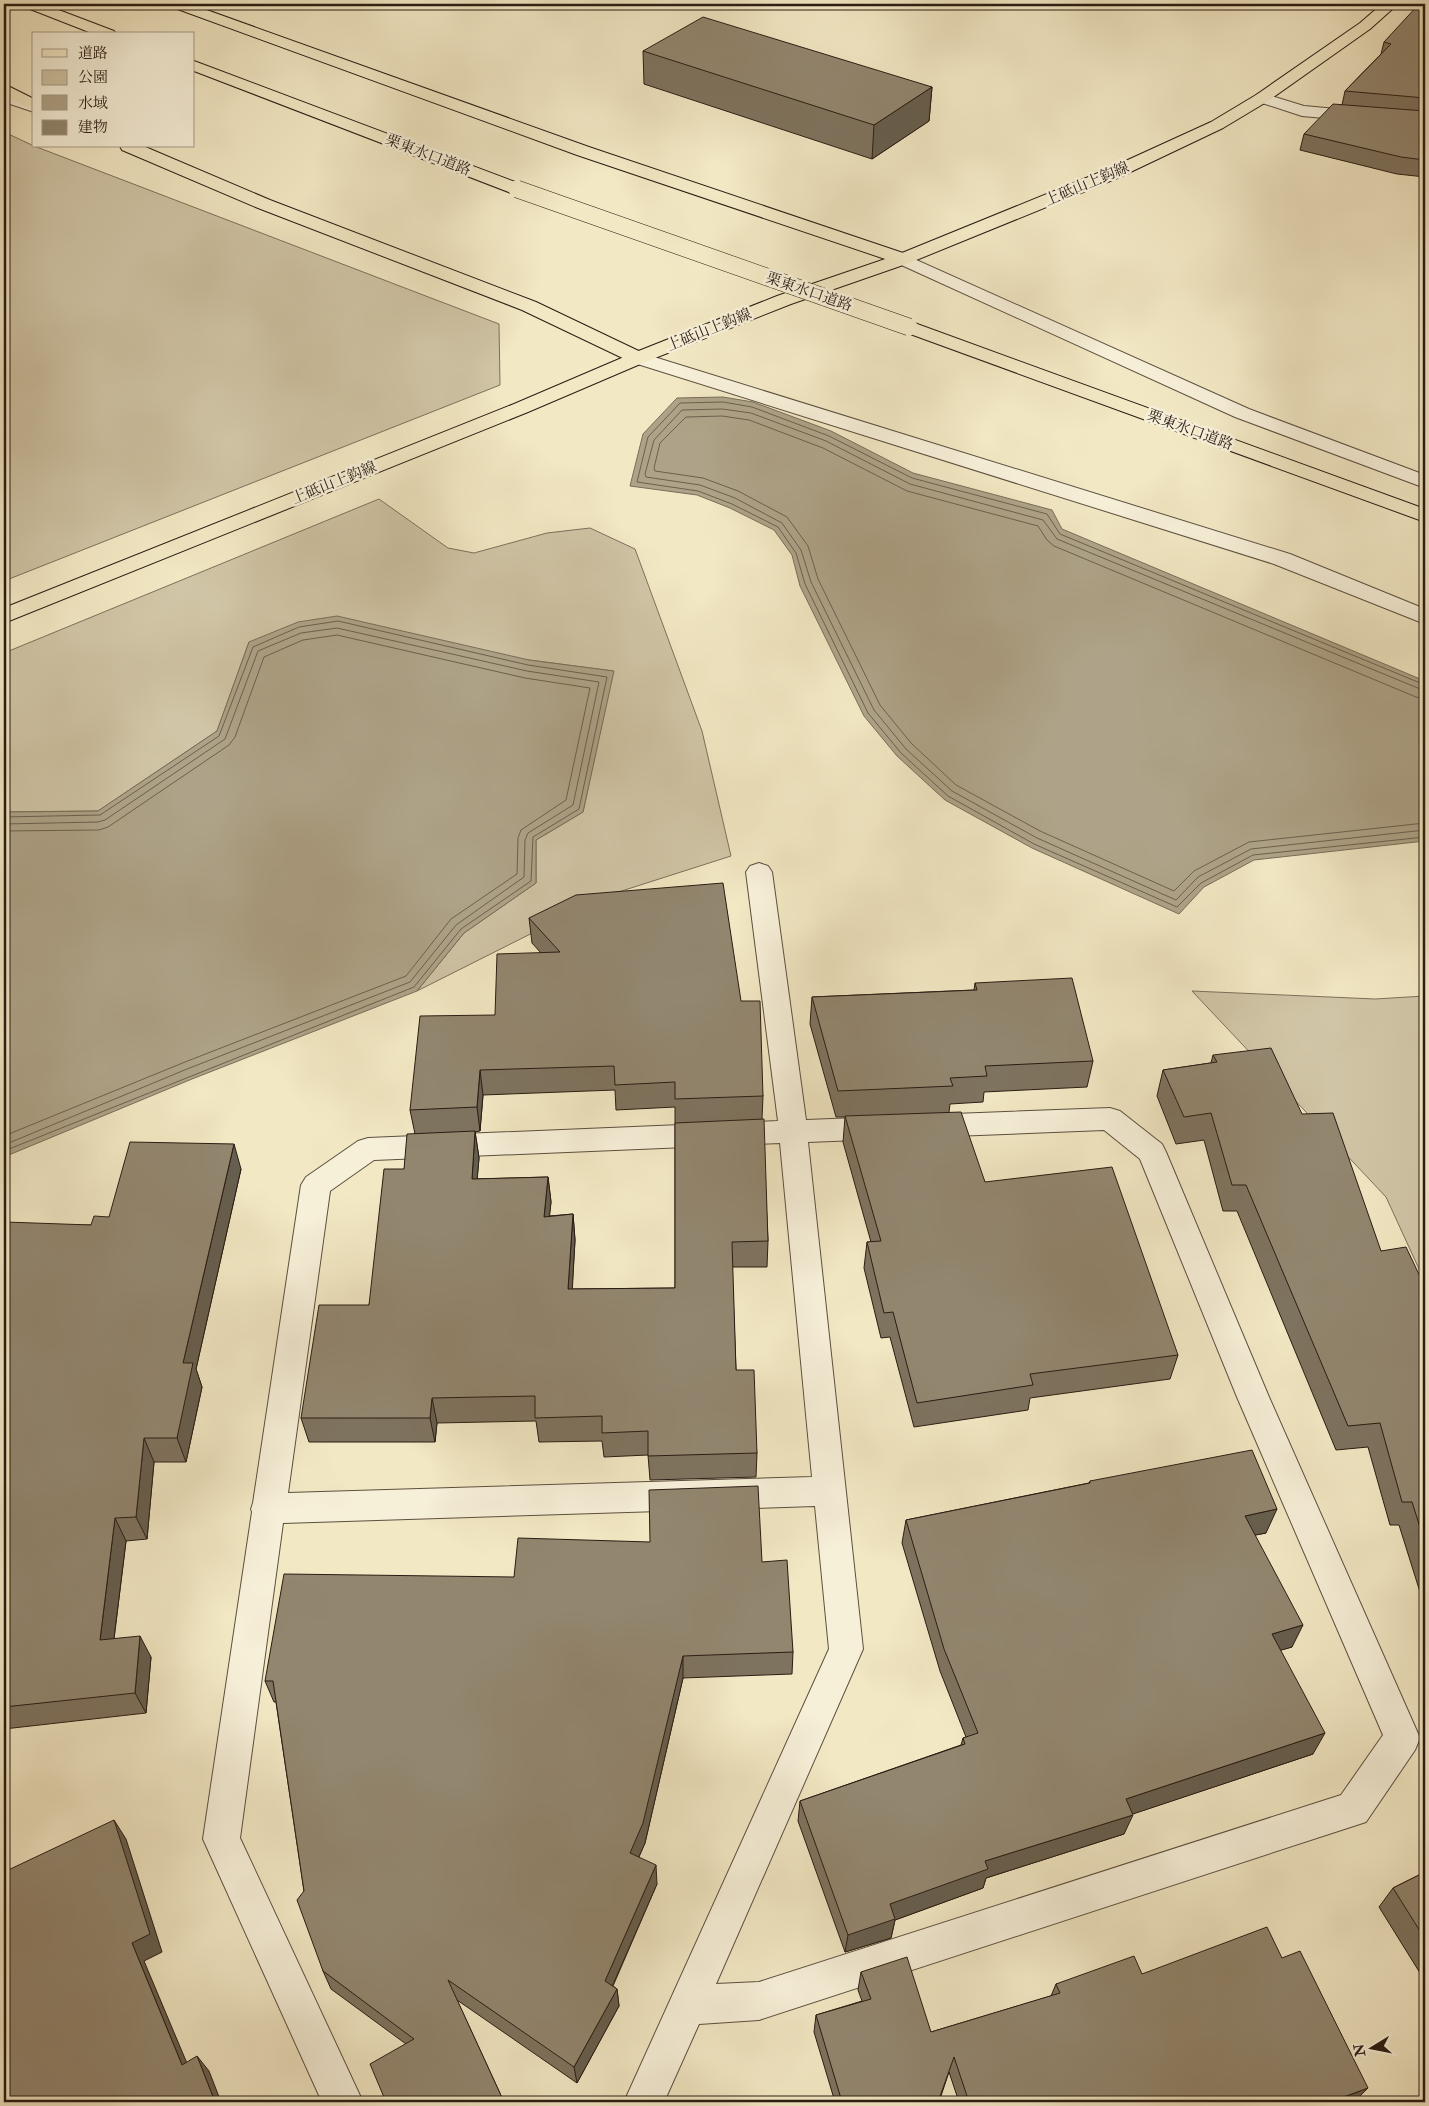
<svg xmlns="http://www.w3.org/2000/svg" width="1429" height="2106" font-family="'IM FELL Double Pica','Noto Serif JP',serif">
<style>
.green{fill:#d0c5a6;stroke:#7d705c}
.water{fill:#aea388;stroke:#796d59}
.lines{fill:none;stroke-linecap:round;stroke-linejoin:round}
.shore{stroke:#6c604e;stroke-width:1}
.minor-casing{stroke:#5c4f3f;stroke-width:2}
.major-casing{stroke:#2a1c13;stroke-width:2}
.highway-casing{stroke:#2a1c13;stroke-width:2}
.minor{fill:#f7f0d9;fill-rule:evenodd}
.major{fill:#f2e8c4;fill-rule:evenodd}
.highway{fill:#f2e8c4;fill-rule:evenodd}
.highway-bridge-casing{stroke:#2a1c13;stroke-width:18;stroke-linecap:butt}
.highway-bridge{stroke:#f2e8c4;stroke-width:17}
.wall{fill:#7e735f;stroke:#2a1c13;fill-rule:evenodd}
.shaded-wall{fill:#665e4e;stroke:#2a1c13}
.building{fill:#92866f;stroke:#2a1c13}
.labels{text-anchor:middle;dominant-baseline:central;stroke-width:5;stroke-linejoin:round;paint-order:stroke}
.far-street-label{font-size:15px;fill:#2a1c13;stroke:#f7f0d9}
</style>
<rect width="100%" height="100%" fill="#f2e8c4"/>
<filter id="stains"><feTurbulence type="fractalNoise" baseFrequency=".004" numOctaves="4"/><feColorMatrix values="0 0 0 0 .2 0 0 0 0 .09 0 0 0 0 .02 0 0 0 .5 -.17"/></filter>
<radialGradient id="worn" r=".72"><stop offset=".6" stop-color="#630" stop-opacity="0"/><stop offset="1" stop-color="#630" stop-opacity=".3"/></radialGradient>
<!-- green -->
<g class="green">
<polygon points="4,132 34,146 499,324 500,385 4,581"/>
<polygon points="379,499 448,548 474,553 547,533 590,528 635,549 702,731 731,856 606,896 417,991 464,933 536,883 536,840 583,812 613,671 529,660 249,642 217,731 98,811 4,812 4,653"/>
<polygon points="1192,991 1375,999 1425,996 1425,1282 1386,1197"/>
</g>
<!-- water -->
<g class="water">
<polygon points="723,397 753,402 831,431 913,473 1052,510 1062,529 1425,681 1425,841 1254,860 1204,887 1179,914 1032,848 945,800 897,756 864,716 800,586 792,555 774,530 730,508 697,495 630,486 643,434 677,398"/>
<polygon points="337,616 529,660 614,671 583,812 536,840 536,883 464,933 417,991 192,1079 4,1157 4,812 98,811 217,731 249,642 298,622"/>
</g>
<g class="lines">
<!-- shore -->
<g class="shore">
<polyline points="1425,685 1060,534 1047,514 912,478 829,436 752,407 723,402 680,403 648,437 637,482 698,491 732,504 778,527 796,553 805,584 868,713 901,753 948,796 1034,844 1177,907 1201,883 1253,855 1425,837"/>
<polyline points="1425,691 1057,539 1043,520 910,484 826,441 751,413 722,409 682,410 654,440 645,474 646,477 700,485 735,498 782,523 801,550 811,582 874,710 906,749 952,791 1037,838 1176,900 1198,877 1251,849 1425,830"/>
<polyline points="1425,699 1416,697 1054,546 1047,540 1038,526 907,491 823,448 749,420 722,416 686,417 660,443 654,468 655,471 703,478 738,491 787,517 808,546 818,579 880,705 911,743 956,785 1040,831 1174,891 1194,871 1249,842 1425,823"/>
<polyline points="4,817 100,815 219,736 253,647 299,627 338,621 528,665 607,677 579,809 533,837 531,881 461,929 414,987 4,1151"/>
<polyline points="4,824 98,822 105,820 225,739 258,651 301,633 337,628 527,671 599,682 573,805 528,833 525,840 524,877 456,925 410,982 187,1069 4,1145"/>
<polyline points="4,831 99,830 108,827 229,745 235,737 264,657 303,640 337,635 525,678 590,688 566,800 521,830 518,838 517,874 451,919 406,976 185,1062 4,1136"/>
</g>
<!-- minor casing -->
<g class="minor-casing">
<g id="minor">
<polygon points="4,92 34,102 34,112 4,102"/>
<polygon points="1262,93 1304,106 1425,117 1425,127 1302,116 1256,101 1254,98 1256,95"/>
<polygon points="903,254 1249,409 1425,475 1425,488 1235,417 897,263 894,259 897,255"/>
<polygon points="638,352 1290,554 1425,609 1425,624 1274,564 631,362 628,358 631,354"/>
<path d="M759,863L768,866L772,872L806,1120L883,1117L893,1120L897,1128L893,1136L883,1139L808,1142L863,1649L716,1984L759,1982L1341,1795L1383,1735L1237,1397L1140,1159L1104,1130L928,1137L918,1134L914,1126L918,1118L928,1115L1110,1108L1120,1111L1162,1144L1166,1152L1269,1397L1420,1738L1415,1750L1366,1822L759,2020L699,2024L664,2102H624L829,1649L815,1506L283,1523L240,1838L363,2102H322L203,1839L252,1512L251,1509L253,1503L301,1185L306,1177L358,1141L368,1138L778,1121L746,872L750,866ZM780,1143L812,1477L288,1493L330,1191L374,1160Z"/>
</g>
</g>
<!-- major casing -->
<g class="major-casing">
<polygon id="major" points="1382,4 1398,4 1370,29 1268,101 1223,128 1120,177 909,263 791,304 645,362 528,412 4,623 4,608 514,404 631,354 777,296 897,255 1108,169 1211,122 1256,95 1360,23"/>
</g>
<!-- highway casing -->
<g class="highway-casing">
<g id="highway">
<polygon points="23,4 43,4 114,31 116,34 94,34 25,7"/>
<polygon points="170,4 190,4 589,147 909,255 912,259 909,263 903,264 897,263 577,155 172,7"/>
<polygon points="194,61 523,185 526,189 523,193 517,194 511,193 194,71"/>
<polygon points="4,84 34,99 34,111 4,95"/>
<polygon points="120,146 143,146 270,200 536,302 645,354 648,358 645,362 638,364 631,362 522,310 258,208 122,150"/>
<polygon points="909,321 1425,509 1425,522 902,331 900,327 902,323"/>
</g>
</g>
<!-- minor -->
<use href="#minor" class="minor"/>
<!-- major -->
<use href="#major" class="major"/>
<!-- highway -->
<use href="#highway" class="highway"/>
<!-- highway-bridge casing -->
<g class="highway-bridge-casing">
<polyline id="highway-bridge" points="517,189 909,327"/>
</g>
<!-- highway-bridge -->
<use href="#highway-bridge" class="highway-bridge"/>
</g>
<!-- wall -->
<g class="wall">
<polygon points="1425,4 1425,177 1397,174 1300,150 1304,134 1342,105 1345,91 1381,54 1384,42"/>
<polygon points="643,51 932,87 929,121 872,159 644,84"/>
<path d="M529,918L741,1001L763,1096L762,1119L768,1241L767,1267H732L736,1370L757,1453L756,1477L650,1480L648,1455L604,1457L602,1441L539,1442L536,1421L437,1423L435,1442H309L301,1418L369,1305L404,1169L415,1134L410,1110L495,1015L541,953L532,943ZM615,1090L616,1110L675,1107V1288L572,1289L575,1240L573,1214L549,1216L551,1202L548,1177L477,1179L479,1158L475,1132L480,1131L483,1095Z"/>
<polygon points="975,983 1093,1061 1087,1087 984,1092 983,1102 950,1104 949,1112 985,1182 1178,1355 1170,1379 1030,1398 1028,1410 914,1427 890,1337 881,1338 864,1268 867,1242 871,1242 843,1142 845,1117 836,1117 810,1024 812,997 974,990"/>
<polygon points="1213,1055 1302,1114 1381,1251 1425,1287 1425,1608 1399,1525 1390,1525 1368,1447 1336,1450 1237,1211 1223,1211 1204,1140 1176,1144 1157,1096 1163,1070 1211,1063"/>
<polygon points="241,1169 196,1369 202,1387 186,1462 154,1462 147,1539 126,1541 114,1639 151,1657 146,1713 4,1729 4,1225 91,1225 109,1217"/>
<polygon points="1090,1481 1266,1533 1255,1535 1292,1647 1280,1650 1313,1754 1132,1814 1124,1834 986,1878 983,1888 895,1920 891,1938 845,1952 798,1821 800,1801 961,1745 963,1738 966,1737 940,1671 902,1543 906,1520 1089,1483"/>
<polygon points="762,1562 793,1652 792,1674 683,1678 645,1843 639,1857 657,1884 613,1986 617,1989 619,2006 577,2083 457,2000 504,2102 406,2044 331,1989 323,1971 304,1891 276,1702 274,1702 265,1681 514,1577"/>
<polygon points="1425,1872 1425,1981 1379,1907 1393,1888"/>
<polygon points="861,1972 931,2032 1051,1996 1056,1984 1142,1974 1354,2102 959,2102 949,2072 939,2102 835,2102 814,2032 816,2015 862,2001 858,1990"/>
</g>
<!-- shaded-wall -->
<g class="shaded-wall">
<polygon points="932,87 929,121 872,159 874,125"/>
<polygon points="480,1070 483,1095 480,1131 477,1107"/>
<polygon points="475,1131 479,1158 475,1205 472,1179"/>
<polygon points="234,1144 241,1169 196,1369 202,1387 186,1462 177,1438 183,1363"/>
<polygon points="548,1177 551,1202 547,1242 544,1217"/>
<polygon points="573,1214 575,1240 571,1314 568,1289"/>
<polygon points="432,1398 437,1423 435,1442 430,1418"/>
<polygon points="144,1438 154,1462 147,1539 136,1517"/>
<polygon points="1277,1509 1266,1533 1235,1539 1245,1516"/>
<polygon points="115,1518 126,1541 111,1662 100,1640"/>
<polygon points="1303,1625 1292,1647 1261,1656 1272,1634"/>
<polygon points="140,1636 151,1657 146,1713 135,1693"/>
<polygon points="683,1656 683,1678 645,1843 632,1872 630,1853"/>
<polygon points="1325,1733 1313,1754 1118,1819 1126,1799"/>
<polygon points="1133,1815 1124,1834 986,1878 983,1888 895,1920 891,1938 845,1952 848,1935 890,1904 985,1861"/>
<polygon points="114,1820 126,1839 162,1952 144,1961 194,2080 182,2065 132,1943"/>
<polygon points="656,1865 657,1884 607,1998 605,1981"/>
<polygon points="617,1989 619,2006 577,2083 574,2067"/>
<polygon points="197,2056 209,2071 221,2102 215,2102"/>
<polygon points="1368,2088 1354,2102 1330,2102"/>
</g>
<!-- building -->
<g class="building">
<polygon points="1419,4 1425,4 1425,98 1345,91 1391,44 1384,42"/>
<polygon points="703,17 932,87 874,125 643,51"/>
<polygon points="1333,104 1425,111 1425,160 1401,157 1304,134"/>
<polygon points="723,883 741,1001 760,1001 763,1096 675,1099 675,1082 615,1085 614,1066 480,1070 477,1107 410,1110 420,1016 495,1015 497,954 560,952 529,918 576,895"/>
<polygon points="1072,978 1093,1061 985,1066 987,1076 950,1078 953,1086 838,1091 812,997 977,990 975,983"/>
<polygon points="1271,1048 1302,1114 1333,1113 1381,1251 1406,1247 1425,1287 1425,1543 1412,1502 1402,1502 1380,1423 1348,1426 1246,1185 1232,1185 1211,1113 1184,1117 1163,1070 1217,1062 1213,1055"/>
<polygon points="961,1112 985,1182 1112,1167 1178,1355 1030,1374 1033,1385 917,1403 893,1312 884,1313 867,1242 881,1241 845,1116"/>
<polygon points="764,1119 768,1241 732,1242 736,1370 754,1370 757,1453 648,1456 648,1431 602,1433 602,1416 535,1418 535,1396 432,1398 430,1418 301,1418 319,1305 369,1305 384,1169 404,1169 407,1134 475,1131 472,1179 548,1177 544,1217 573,1214 568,1289 675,1288 675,1123"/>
<polygon points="130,1142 234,1144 183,1363 193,1363 177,1438 144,1438 136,1517 115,1518 100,1640 140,1636 135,1693 4,1707 4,1225 5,1222 91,1225 94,1216 109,1217"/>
<polygon points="1252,1450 1277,1509 1245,1516 1303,1625 1272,1634 1325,1733 1126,1799 1133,1815 985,1861 988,1869 890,1904 895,1919 848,1935 800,1801 965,1744 963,1738 978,1733 944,1649 906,1520 1090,1483 1090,1481"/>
<polygon points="758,1486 762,1562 787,1560 793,1652 683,1656 643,1823 630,1853 656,1865 605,1981 617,1989 574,2067 448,1980 504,2102 386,2102 370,2064 414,2039 323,1971 297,1900 304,1891 273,1681 265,1681 284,1574 514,1577 518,1538 650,1542 649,1490"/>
<polygon points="114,1820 150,1934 132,1943 182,2065 197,2056 215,2102 4,2102 4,1872"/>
<polygon points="1425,1872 1425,1939 1393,1888"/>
<polygon points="1267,1927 1282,1958 1300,1951 1368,2088 1330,2102 969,2102 954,2057 938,2102 842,2102 816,2015 871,1999 861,1972 907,1957 931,2032 1060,1993 1056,1984 1134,1956 1142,1974"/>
</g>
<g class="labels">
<!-- far-street labels -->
<g class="far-street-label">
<text transform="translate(428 155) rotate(21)">栗東水口道路</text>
<text transform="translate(1087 184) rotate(-23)">上砥山上鈎線</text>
<text transform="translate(809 292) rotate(19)">栗東水口道路</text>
<text transform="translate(709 330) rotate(-22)">上砥山上鈎線</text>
<text transform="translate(1190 430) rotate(20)">栗東水口道路</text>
<text transform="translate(334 483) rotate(-22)">上砥山上鈎線</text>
</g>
</g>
<!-- margin -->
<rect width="1429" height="2106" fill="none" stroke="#f2e8c4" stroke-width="20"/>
<rect x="5" y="5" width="1419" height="2096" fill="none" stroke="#2a1c13" stroke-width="2.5"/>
<rect x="10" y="10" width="1409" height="2086" fill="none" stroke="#2a1c13"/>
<!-- legend -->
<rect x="32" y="32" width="162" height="115" fill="#f7f0d9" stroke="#a59b8a"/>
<rect x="42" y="49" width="25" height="8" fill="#f2e8c4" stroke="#a59b8a"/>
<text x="78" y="58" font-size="15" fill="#2a1c13">道路</text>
<rect x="42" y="70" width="25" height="15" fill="#d0c5a6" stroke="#a59b8a"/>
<text x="78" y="82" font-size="15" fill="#2a1c13">公園</text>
<rect x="42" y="95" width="25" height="15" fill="#aea388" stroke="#a59b8a"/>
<text x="78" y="108" font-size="15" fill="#2a1c13">水域</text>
<rect x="42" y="120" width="25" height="15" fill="#92866f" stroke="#a59b8a"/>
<text x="78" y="132" font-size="15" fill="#2a1c13">建物</text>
<!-- north arrow -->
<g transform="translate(1372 2048) rotate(260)" stroke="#f7f0d9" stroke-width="4" paint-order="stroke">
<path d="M0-4L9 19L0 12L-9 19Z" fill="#2a1c13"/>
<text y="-8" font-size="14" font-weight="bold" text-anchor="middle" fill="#2a1c13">N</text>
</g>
<rect width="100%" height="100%" filter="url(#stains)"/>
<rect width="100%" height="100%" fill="url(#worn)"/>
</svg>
